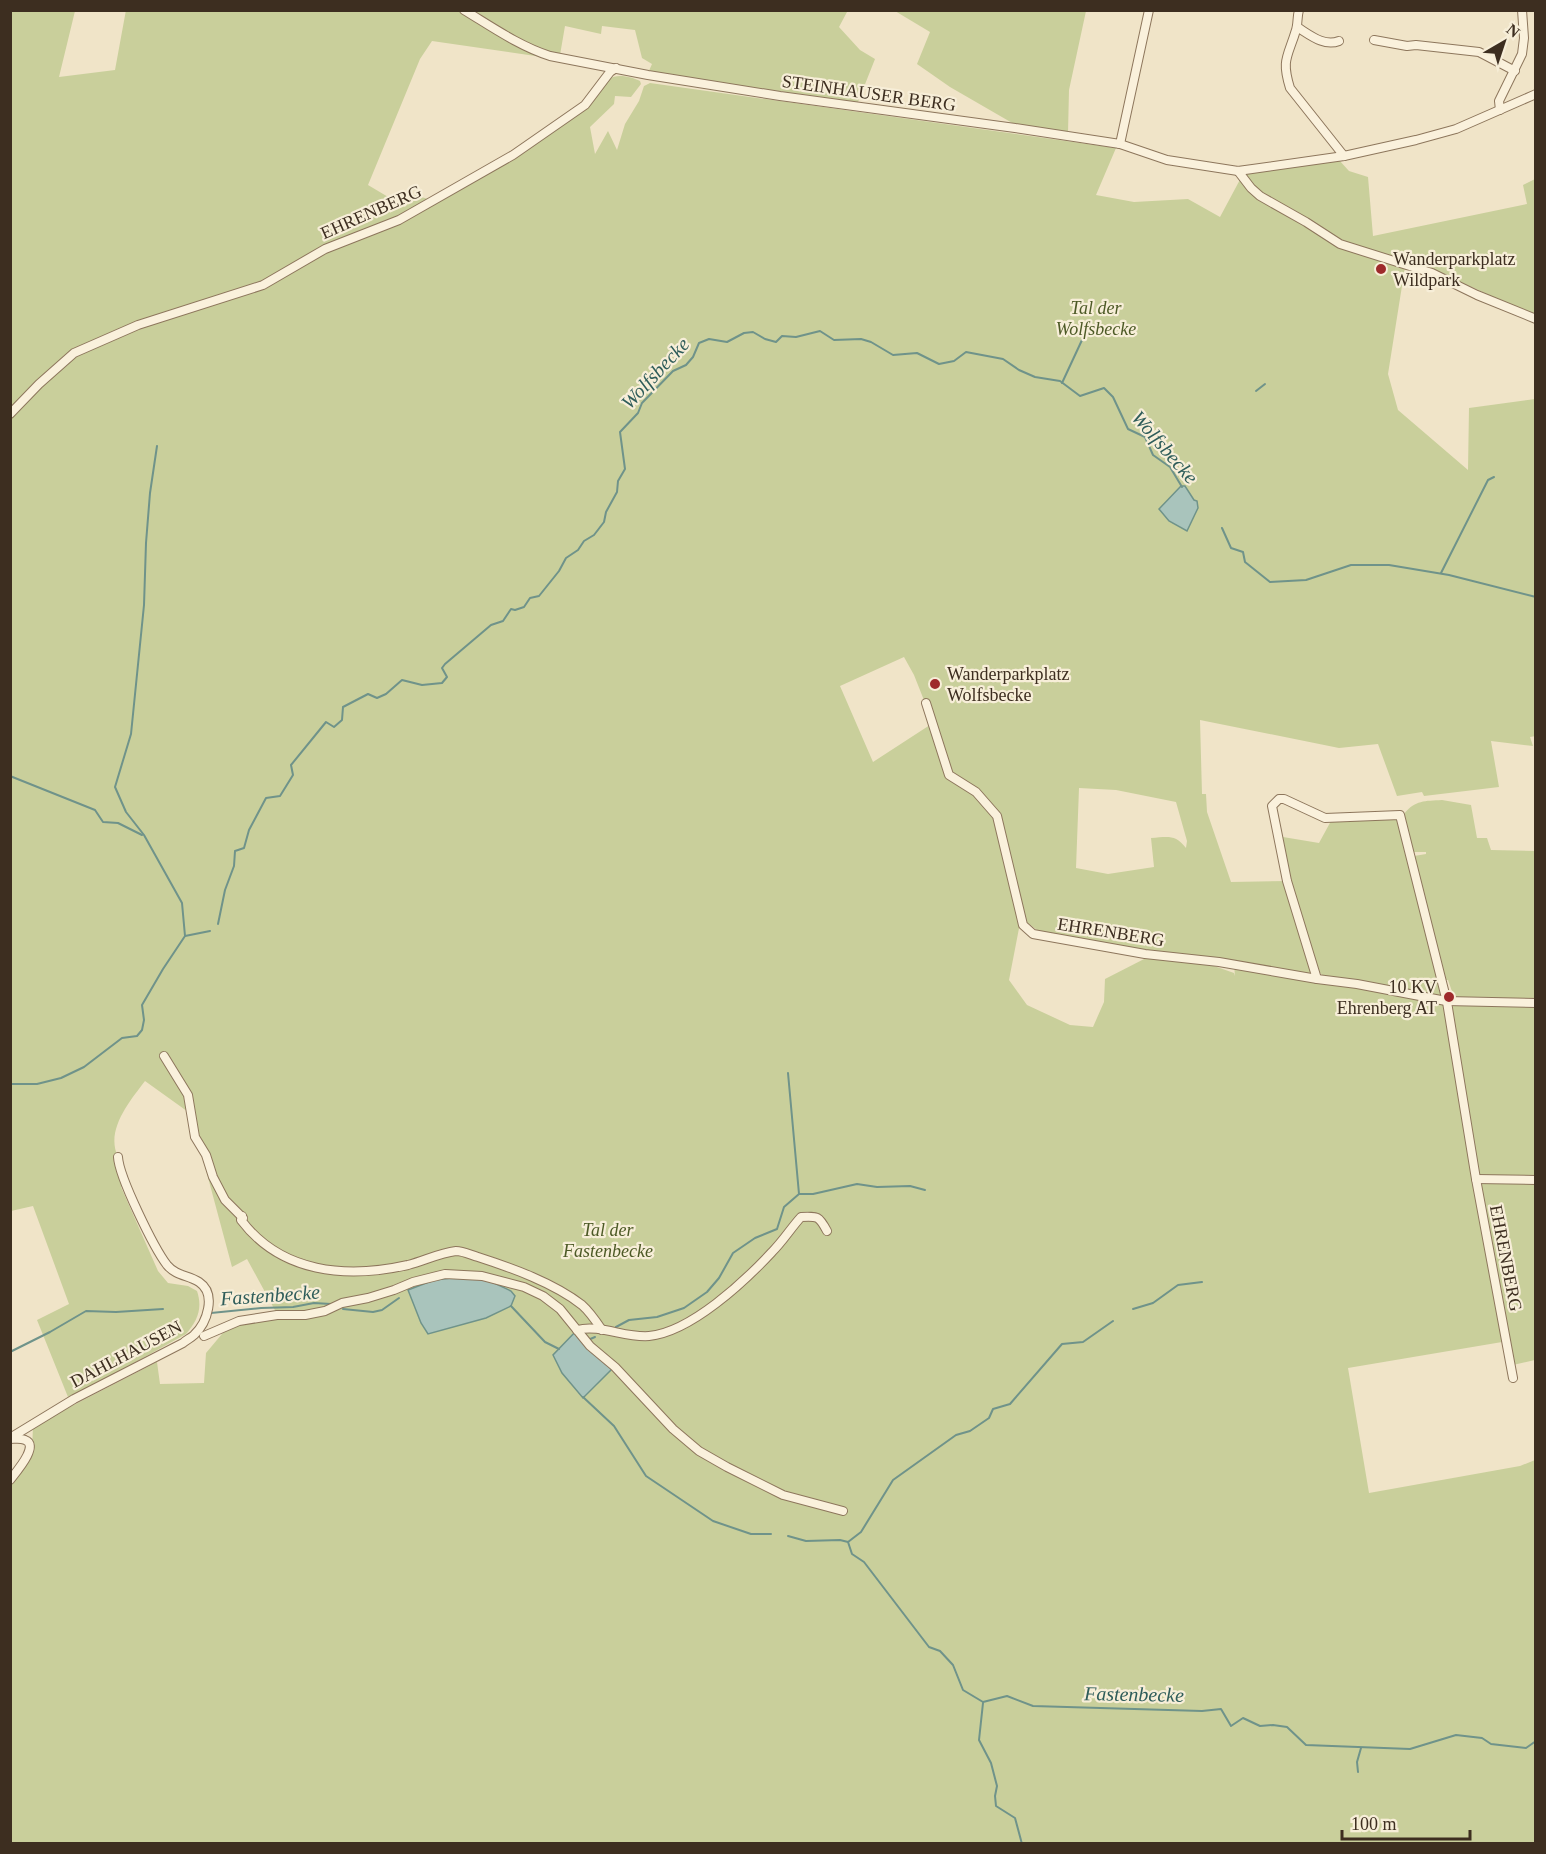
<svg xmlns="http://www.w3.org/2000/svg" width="1546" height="1854" font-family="Georgia,serif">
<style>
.green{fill:#c9cf9b;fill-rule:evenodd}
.water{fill:#a9c4bc;stroke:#6f938a;stroke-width:1.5}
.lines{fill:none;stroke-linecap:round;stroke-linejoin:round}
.stream{stroke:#6f938a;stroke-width:2}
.street-casing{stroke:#8d765c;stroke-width:10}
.street{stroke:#faf1dc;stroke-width:8}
.poi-dot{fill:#9e2a2b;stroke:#f7eed8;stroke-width:2}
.labels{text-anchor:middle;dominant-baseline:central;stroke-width:4.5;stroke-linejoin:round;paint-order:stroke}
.street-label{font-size:18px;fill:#3d2e20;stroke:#f7eed8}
.poi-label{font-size:18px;fill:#3d2e20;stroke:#f7eed8;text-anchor:start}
.park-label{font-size:18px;font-style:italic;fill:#4d5a26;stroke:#f7eed8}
.water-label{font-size:20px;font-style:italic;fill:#2f5d5a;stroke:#f7eed8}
</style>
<rect width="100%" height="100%" fill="#f0e4c8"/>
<!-- green -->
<g class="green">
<path d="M126,10L845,11L847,12L839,27L860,50L875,59L858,102L648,73L652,64L642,58L635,30L602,26L601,34L565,26L560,55L556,59L432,41L420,59L368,185L405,207L415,195L431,200C481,171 533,143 581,109C592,101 598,86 609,79C617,73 632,77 640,81L641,84L631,97L615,96L614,104L590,127L595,154L608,131L617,150L625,124L639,101L644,86L650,83L1116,148L1096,195L1134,202L1188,199L1220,217L1243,174L1339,160L1349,171L1368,177L1373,236L1527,204L1523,185L1535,179V317L1472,287L1405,267L1388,374L1398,410L1468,470L1469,408L1535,399L1536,736L1530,737L1533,746L1491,741L1499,787L1424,796L1422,792L1397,796L1378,744L1339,748L1200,720L1202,794H1206L1207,812L1231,882L1289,881L1320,980L1447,1002L1535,1003V1360L1513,1365L1508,1341L1348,1368L1369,1493L1520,1466L1535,1460V1843L11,1844V1482L32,1451L33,1426L157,1362L160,1384L204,1383L206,1353L227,1328L258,1318L277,1314L247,1259L232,1267L191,1114L145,1081C130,1101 105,1130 118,1157L115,1159L124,1185L121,1187L158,1271L168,1283L188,1286L197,1291C203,1309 197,1321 186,1334L98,1383L68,1397L37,1320L69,1304L33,1206L11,1211V11H75L59,77L115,70ZM904,657L914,675L933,723L873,762L840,686ZM1079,788L1116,790L1176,802L1187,841L1186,848C1175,834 1168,837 1151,838L1154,867L1108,874L1076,868ZM1021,918L1041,933L1148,957L1105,979L1104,1002L1093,1027L1070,1025L1027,1005L1009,980ZM1217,961L1234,965L1235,976L1234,973L1214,966Z"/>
<polygon points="895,11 1086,11 1069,90 1068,133 1014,124 950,87 917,64 930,32"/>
<path d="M1442,800L1471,805L1477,838H1487L1491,850L1535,851V1000H1455L1448,980H1443L1435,969L1441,997L1325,977L1320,973L1290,881L1283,837L1319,843L1331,821L1398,817L1408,857L1426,854V852H1411L1404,814C1415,800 1425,801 1442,800Z"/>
</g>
<!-- water -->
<g class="water">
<polygon points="1181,486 1185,486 1194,500 1197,501 1198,508 1187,531 1169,521 1159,509"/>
<polygon points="477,1275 511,1291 515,1296 511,1306 486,1318 428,1334 421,1323 408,1290 434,1280"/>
<polygon points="577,1330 614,1367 583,1398 562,1373 553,1355"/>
</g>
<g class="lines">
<!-- stream -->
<g class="stream">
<polyline points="1089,329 1095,325"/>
<polyline points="1062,383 1082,340"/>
<polyline points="1256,391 1265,384"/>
<polyline points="157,446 150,493 146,543 144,605 131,734 115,787 126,812 144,835 182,903 185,936"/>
<polyline points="1222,528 1231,548 1243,552 1245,562 1270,582 1306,580 1351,565 1389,565 1449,575 1536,597"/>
<polyline points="1441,573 1488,480 1494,477"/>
<polyline points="10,776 95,810 103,822 118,823 142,835"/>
<polyline points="218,924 225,890 234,866 235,851 244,848 249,830 266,798 280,796 293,775 291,765 326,722 334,727 342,720 343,707 368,694 377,698 386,694 402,680 422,685 442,683 447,677 442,668 445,664 491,625 503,621 511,609 515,610 524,607 530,598 539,596 559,571 566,558 578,550 584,541 594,535 604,522 606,512 617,492 618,481 625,469 620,432 638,413 642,403 673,371 686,365 693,357 699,343 709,339 727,342 744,333 753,332 765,339 776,342 782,336 796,337 820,331 834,340 861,339 871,342 893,355 917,353 939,364 954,361 966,352 1003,359 1019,370 1035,377 1060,381 1080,396 1104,388 1113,397 1128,429 1145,437 1153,455 1170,467 1182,487"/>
<polyline points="10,1084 37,1084 61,1078 84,1067 122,1038 137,1036 142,1030 144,1020 142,1005 163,969 185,936 210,931"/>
<polyline points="799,1194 813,1194 857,1184 877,1187 910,1186 925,1190"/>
<polyline points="511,1306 545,1342 559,1349"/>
<polyline points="343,1309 373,1312 382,1310 399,1298"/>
<polyline points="1133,1309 1153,1303 1178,1285 1202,1282"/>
<polyline points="211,1313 261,1308 293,1307 314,1303 331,1304"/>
<polyline points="616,1327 629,1320 657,1317 684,1308 707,1292 719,1278 733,1253 755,1238 777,1229 784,1207 799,1194 788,1073"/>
<polyline points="588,1340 595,1337"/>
<polyline points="10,1352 50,1332 86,1311 116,1312 163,1309"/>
<polyline points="583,1397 614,1426 646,1476 713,1521 751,1534 771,1534"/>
<polyline points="788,1536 806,1541 840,1540 848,1542 852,1554 864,1562 929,1647 940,1651 953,1665 963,1690 983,1702 1007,1696 1033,1706 1202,1711 1221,1709 1231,1726 1243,1718 1260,1726 1273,1725 1287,1727 1306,1745 1410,1749 1456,1735 1482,1738 1491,1744 1526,1748 1536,1741"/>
<polyline points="848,1542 861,1532 893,1480 956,1435 970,1431 989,1418 993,1409 1010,1404 1062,1344 1083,1342 1113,1321"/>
<polyline points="983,1703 979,1740 991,1763 997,1786 995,1796 996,1806 1015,1818 1022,1844"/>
<polyline points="1358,1772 1357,1762 1361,1748"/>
</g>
<!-- street casing -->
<g class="street-casing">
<g id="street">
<path d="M464,10C492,27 519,46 550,56L648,75L780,96L1015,128L1120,144L1167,160L1238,171L1344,156L1416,140L1456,129L1536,94"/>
<path d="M1299,10C1297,17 1298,24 1296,30C1288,57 1281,59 1290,88L1344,156"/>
<path d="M1297,27C1310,35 1324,47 1339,41"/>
<polyline points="1374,40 1407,46 1416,45 1479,52 1515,71"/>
<polyline points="1500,110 1499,101 1522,54 1524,38 1522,10"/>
<polyline points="1120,144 1149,10"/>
<polyline points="1238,171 1251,188 1260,196 1306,222 1340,244 1432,273 1477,295 1536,319"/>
<polyline points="10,414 39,384 74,353 138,325 263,285 325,249 399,220 513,155 585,105 610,72 616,68"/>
<polyline points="926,703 949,775 976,792 997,816 1023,925 1033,934 1145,954 1219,962 1317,979 1357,984 1446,1001 1536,1003"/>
<polyline points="1317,979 1287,881 1272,806 1279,799 1284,799 1325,818 1400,815 1447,1002 1476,1179 1513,1378"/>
<polyline points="164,1056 188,1095 195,1137 206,1155 213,1177 225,1200 243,1218"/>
<polyline points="1476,1179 1536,1180"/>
<path d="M242,1216L241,1220C281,1273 346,1279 408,1265C424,1261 439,1253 456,1251C463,1251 471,1255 478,1257C512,1268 554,1283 582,1305C590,1312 596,1321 602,1330"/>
<path d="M577,1330C600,1324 625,1338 649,1336C691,1332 745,1281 772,1252C783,1241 791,1228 801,1217C818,1216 819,1216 827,1231"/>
<polyline points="204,1336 239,1321 277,1315 305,1315 325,1311 342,1303 368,1298 394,1290 413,1282 445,1274 482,1276 524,1287 543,1296 560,1309 590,1346 615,1367 673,1429 699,1451 727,1467 783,1495 843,1511"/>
<path d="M10,1438L74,1399L183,1343C186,1340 191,1338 194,1335C207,1323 217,1294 199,1282C188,1275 176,1276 167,1265C154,1248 119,1177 118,1157"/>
<path d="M10,1439C15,1439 21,1438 25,1440C40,1445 16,1472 10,1480"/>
</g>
</g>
<!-- street -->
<use href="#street" class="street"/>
</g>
<!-- markers -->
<g class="poi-dot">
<circle cx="1381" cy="269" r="6"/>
<circle cx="935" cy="684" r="6"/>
<circle cx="1449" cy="997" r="6"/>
</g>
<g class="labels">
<!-- street labels -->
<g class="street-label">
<text transform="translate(869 93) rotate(8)">STEINHAUSER BERG</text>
<text transform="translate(371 212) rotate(-24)">EHRENBERG</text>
<text transform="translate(1111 932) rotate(9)">EHRENBERG</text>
<text transform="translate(1506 1258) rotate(79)">EHRENBERG</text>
<text transform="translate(126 1354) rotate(-28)">DAHLHAUSEN</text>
</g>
<!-- poi labels -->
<g class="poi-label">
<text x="1393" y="259">Wanderparkplatz<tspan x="1393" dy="21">Wildpark</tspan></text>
<text x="947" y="674">Wanderparkplatz<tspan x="947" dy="21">Wolfsbecke</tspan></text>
<text x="1437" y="987" text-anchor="end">10 KV<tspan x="1437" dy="21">Ehrenberg AT</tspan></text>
</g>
<!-- park labels -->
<g class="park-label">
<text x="1096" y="308">Tal der<tspan x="1096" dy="21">Wolfsbecke</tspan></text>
<text x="608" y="1230">Tal der<tspan x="608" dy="21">Fastenbecke</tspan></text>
</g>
<!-- water labels -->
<g class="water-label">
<text transform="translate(655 373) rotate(-47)">Wolfsbecke</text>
<text transform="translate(1165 447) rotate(49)">Wolfsbecke</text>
<text transform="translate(270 1295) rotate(-4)">Fastenbecke</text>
<text transform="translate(1134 1694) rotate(1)">Fastenbecke</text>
</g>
</g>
<!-- border -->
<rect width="1546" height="1854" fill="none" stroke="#3d2e20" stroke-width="24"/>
<!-- north arrow -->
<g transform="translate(1504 42) rotate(39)" stroke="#f7eed8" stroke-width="4.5" paint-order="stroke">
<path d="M0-4.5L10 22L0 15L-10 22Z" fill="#3d2e20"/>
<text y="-9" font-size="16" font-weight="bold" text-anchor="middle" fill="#3d2e20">N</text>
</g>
<!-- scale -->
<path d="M1342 1830v9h128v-9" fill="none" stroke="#3d2e20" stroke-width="3"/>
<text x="1351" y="1830" font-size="18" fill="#3d2e20" stroke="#f7eed8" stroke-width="4.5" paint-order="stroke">100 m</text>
</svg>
